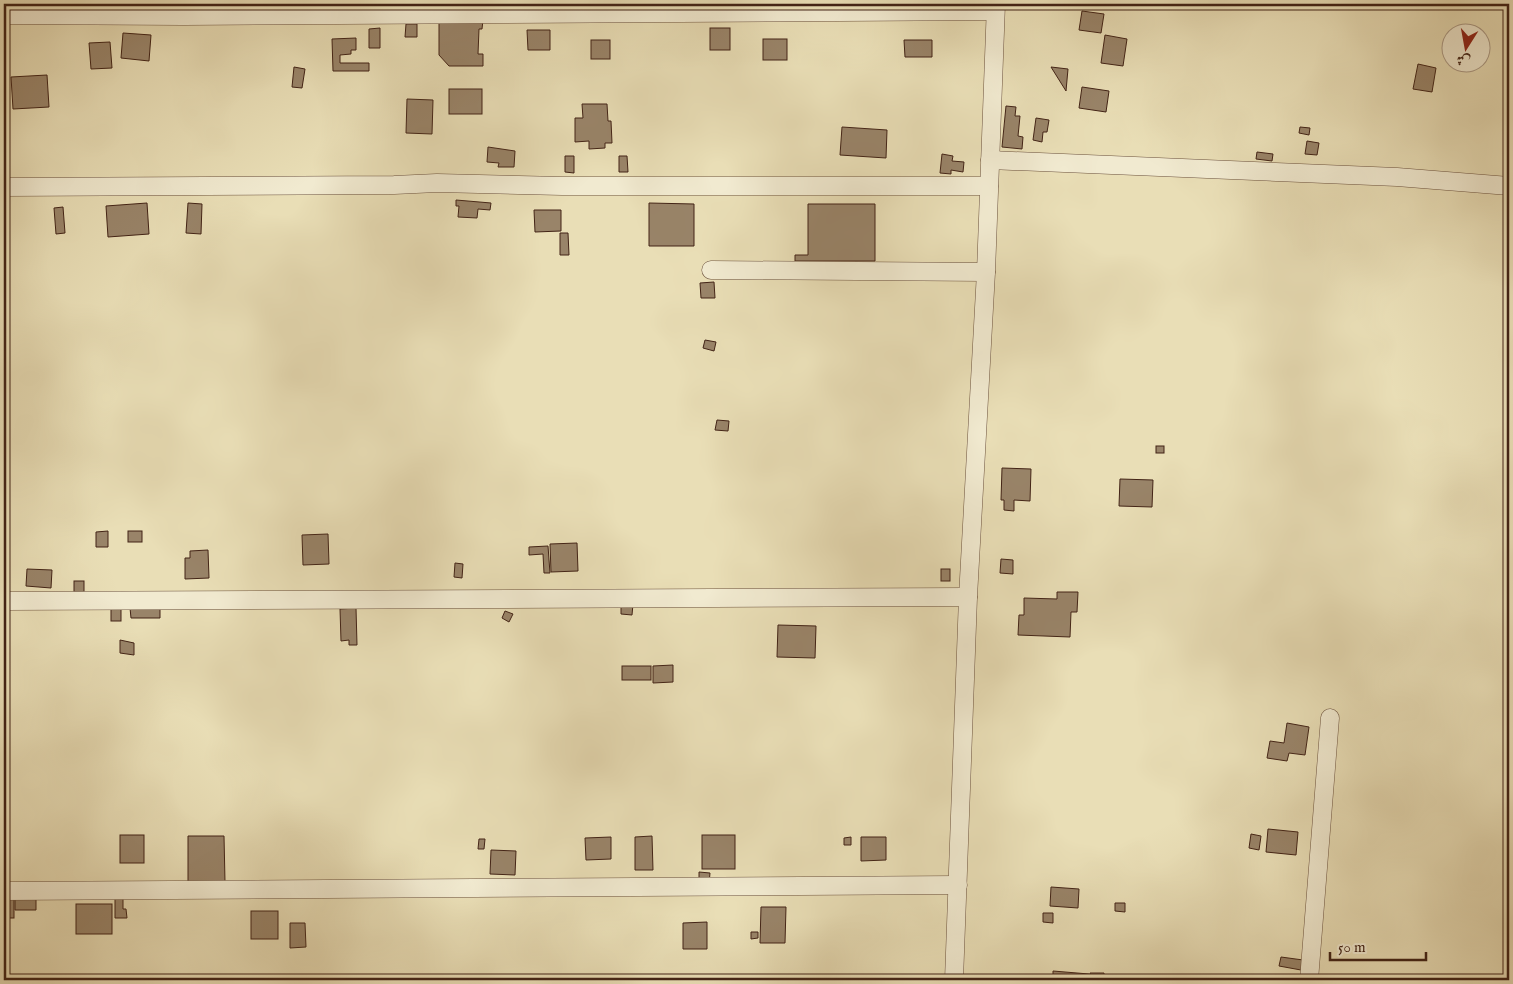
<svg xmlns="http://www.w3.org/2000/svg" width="1513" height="984" font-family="'IM FELL English',Amiri,serif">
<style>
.building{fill:#998469;stroke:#422316}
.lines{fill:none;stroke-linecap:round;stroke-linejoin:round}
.minor-casing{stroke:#6c523e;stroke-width:19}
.minor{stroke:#f1ead0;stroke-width:18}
</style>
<rect width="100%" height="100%" fill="#e9deb6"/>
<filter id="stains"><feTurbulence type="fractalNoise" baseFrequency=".004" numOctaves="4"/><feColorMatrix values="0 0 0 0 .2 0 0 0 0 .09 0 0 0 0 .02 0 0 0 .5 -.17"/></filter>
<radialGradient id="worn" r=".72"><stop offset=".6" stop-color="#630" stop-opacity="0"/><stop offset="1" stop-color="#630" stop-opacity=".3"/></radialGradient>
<!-- building -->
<g class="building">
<polygon points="208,4 231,4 230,8 208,8"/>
<polygon points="455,4 470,4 470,10 454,10"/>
<polygon points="1082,11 1104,14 1101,33 1079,30"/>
<polygon points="483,20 482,29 479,29 478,54 483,54 483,66 449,66 439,55 439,21"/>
<polygon points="406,24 417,24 417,37 405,37"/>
<polygon points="380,28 380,48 369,48 369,29"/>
<rect x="710" y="28" width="20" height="22"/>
<polygon points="527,30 550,30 550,50 528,50"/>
<polygon points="123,33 151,35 149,61 121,58"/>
<polygon points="1105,35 1127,39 1123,66 1101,63"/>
<polygon points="356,38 356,50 351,50 351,54 340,55 340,63 369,63 369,71 333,71 332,39"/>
<rect x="763" y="39" width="24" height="21"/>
<rect x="591" y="40" width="19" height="19"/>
<polygon points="904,40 932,40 932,57 905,57"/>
<polygon points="110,42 112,68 91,69 89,43"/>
<polygon points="1418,64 1436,68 1432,92 1413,89"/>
<polygon points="294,67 305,69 302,88 292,87"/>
<polygon points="1051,67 1068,69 1066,91"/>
<polygon points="47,75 49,107 13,109 11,77"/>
<polygon points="1082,87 1109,91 1106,112 1079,108"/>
<rect x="449" y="89" width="33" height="25"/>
<polygon points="407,99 433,100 432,134 406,133"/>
<polygon points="582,104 607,104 608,121 611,121 612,143 605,143 605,148 589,149 589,141 575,142 575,118 583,118"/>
<polygon points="1006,106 1016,107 1015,116 1020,116 1018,136 1023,137 1022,149 1002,147"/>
<polygon points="1036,118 1049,120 1047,132 1043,132 1042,142 1033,140"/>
<polygon points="842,127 887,130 886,158 840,155"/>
<polygon points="1300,127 1310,128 1309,135 1299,133"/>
<polygon points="1307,141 1319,143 1317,155 1305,154"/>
<polygon points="488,147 515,151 514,167 498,167 499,163 487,162"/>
<polygon points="1257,152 1273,154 1272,161 1256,159"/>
<polygon points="942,154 953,156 952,161 964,162 963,172 951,170 951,174 940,173"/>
<polygon points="565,156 574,156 574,173 565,172"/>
<polygon points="619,156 627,156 628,172 619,172"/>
<polygon points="456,200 491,203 490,210 478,209 477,218 458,217 459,206 456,206"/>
<polygon points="147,203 149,234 108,237 106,206"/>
<polygon points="188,203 202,204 201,234 186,233"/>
<polygon points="649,203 694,204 694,246 649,246"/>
<polygon points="808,204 875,204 875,261 795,261 795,255 808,255"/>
<polygon points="63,207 65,233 56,234 54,208"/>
<polygon points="534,210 561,210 561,231 535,232"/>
<polygon points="560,233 568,233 569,255 560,255"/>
<polygon points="714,282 715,298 701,298 700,283"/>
<polygon points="705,340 716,342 714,351 703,348"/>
<polygon points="717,420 729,421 728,431 715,430"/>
<rect x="1156" y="446" width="8" height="7"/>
<polygon points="1002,468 1031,469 1030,501 1014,500 1014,511 1004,510 1004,500 1001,500"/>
<polygon points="1120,479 1153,480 1152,507 1119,506"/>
<polygon points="108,531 108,547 96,547 96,532"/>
<rect x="128" y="531" width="14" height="11"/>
<polygon points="328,534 329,564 303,565 302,535"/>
<polygon points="577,543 578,571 551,572 550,544"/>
<polygon points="548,546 550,573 544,573 543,554 529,555 529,547"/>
<polygon points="208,550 209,578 185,579 185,558 190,558 190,551"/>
<polygon points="1001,559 1013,560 1013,574 1000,573"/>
<polygon points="455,563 463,564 462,578 454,577"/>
<polygon points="27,569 52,570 51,588 26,586"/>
<rect x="941" y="569" width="9" height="12"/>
<rect x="74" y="581" width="10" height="11"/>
<polygon points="1057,592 1078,592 1077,612 1071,612 1070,637 1018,635 1019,615 1024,615 1024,598 1057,599"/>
<polygon points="621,604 633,604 632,615 621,614"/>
<polygon points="130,608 160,608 160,618 131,618"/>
<polygon points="356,608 357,645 349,645 349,640 341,641 340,609"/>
<rect x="111" y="609" width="10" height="12"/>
<polygon points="505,611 513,614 509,622 502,618"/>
<polygon points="778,625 816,626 815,658 777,657"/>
<polygon points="120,640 134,643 134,655 120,653"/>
<polygon points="673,665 673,682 653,683 653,666"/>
<rect x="622" y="666" width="29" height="14"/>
<polygon points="1287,723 1309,727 1305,755 1289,753 1287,761 1267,758 1270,741 1284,743"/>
<polygon points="1268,829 1298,832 1296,855 1266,852"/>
<polygon points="1251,834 1261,836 1259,850 1249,848"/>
<rect x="120" y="835" width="24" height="28"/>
<rect x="702" y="835" width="33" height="34"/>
<polygon points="188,836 224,836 225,882 188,883"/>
<polygon points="652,836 653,870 635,870 635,837"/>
<polygon points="611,837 611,859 586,860 585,838"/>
<polygon points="851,837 851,845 844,845 844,838"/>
<polygon points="861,837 886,837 886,860 861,861"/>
<polygon points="479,839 485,839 484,849 478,849"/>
<polygon points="491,850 516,851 515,875 490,874"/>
<polygon points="699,872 710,873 709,884 699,884"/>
<polygon points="1051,887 1079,889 1078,908 1050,906"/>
<polygon points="115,897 123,897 123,909 126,909 127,918 115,918"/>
<rect x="4" y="898" width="10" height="20"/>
<polygon points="15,898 36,899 36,910 15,910"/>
<polygon points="1115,903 1125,903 1125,912 1115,911"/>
<rect x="76" y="904" width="36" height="30"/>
<polygon points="761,907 786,907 785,943 760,943"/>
<rect x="251" y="911" width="27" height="28"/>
<polygon points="1043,913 1053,913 1053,923 1043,922"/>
<polygon points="707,922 707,949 683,949 683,923"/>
<polygon points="290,923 305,923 306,947 290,948"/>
<polygon points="751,932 758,932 758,938 751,939"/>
<polygon points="1281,957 1303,960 1301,970 1279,966"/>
<polygon points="1053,971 1089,974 1088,980 1053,980"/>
<polygon points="1090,973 1104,973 1104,980 1094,980 1094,978 1090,978"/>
<polygon points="857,978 884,979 884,980 857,980"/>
</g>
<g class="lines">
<!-- minor casing -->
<g class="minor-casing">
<g id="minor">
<polyline points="4,15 184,16 995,11"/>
<polyline points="990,160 1397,177 1509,186"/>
<polyline points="4,187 394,185 437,183 562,186 989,186"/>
<polyline points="711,270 986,272"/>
<polyline points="4,601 968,597"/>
<polyline points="4,891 958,885"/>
<polyline points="954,980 968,597 986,272 996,4"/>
<polyline points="1309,980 1330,718"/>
</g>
</g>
<!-- minor -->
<use href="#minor" class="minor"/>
</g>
<!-- margin -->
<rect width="1513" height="984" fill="none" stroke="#e9deb6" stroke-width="20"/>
<rect x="5" y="5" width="1503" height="974" fill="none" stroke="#422316" stroke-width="2.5"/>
<rect x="10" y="10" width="1493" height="964" fill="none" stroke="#422316"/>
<!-- north arrow -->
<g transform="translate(1466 48) rotate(191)"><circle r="24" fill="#f1ead0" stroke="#ab9a86"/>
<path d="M0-4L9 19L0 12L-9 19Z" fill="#8f2418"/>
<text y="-8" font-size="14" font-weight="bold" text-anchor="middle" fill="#422316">ش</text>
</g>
<!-- scale -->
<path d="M1330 952v8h96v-8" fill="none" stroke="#422316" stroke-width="2.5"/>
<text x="1338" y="952" font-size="15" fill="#422316" stroke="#f1ead0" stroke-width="4" paint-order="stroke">50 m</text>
<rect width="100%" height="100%" filter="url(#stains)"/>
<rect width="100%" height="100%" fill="url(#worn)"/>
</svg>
